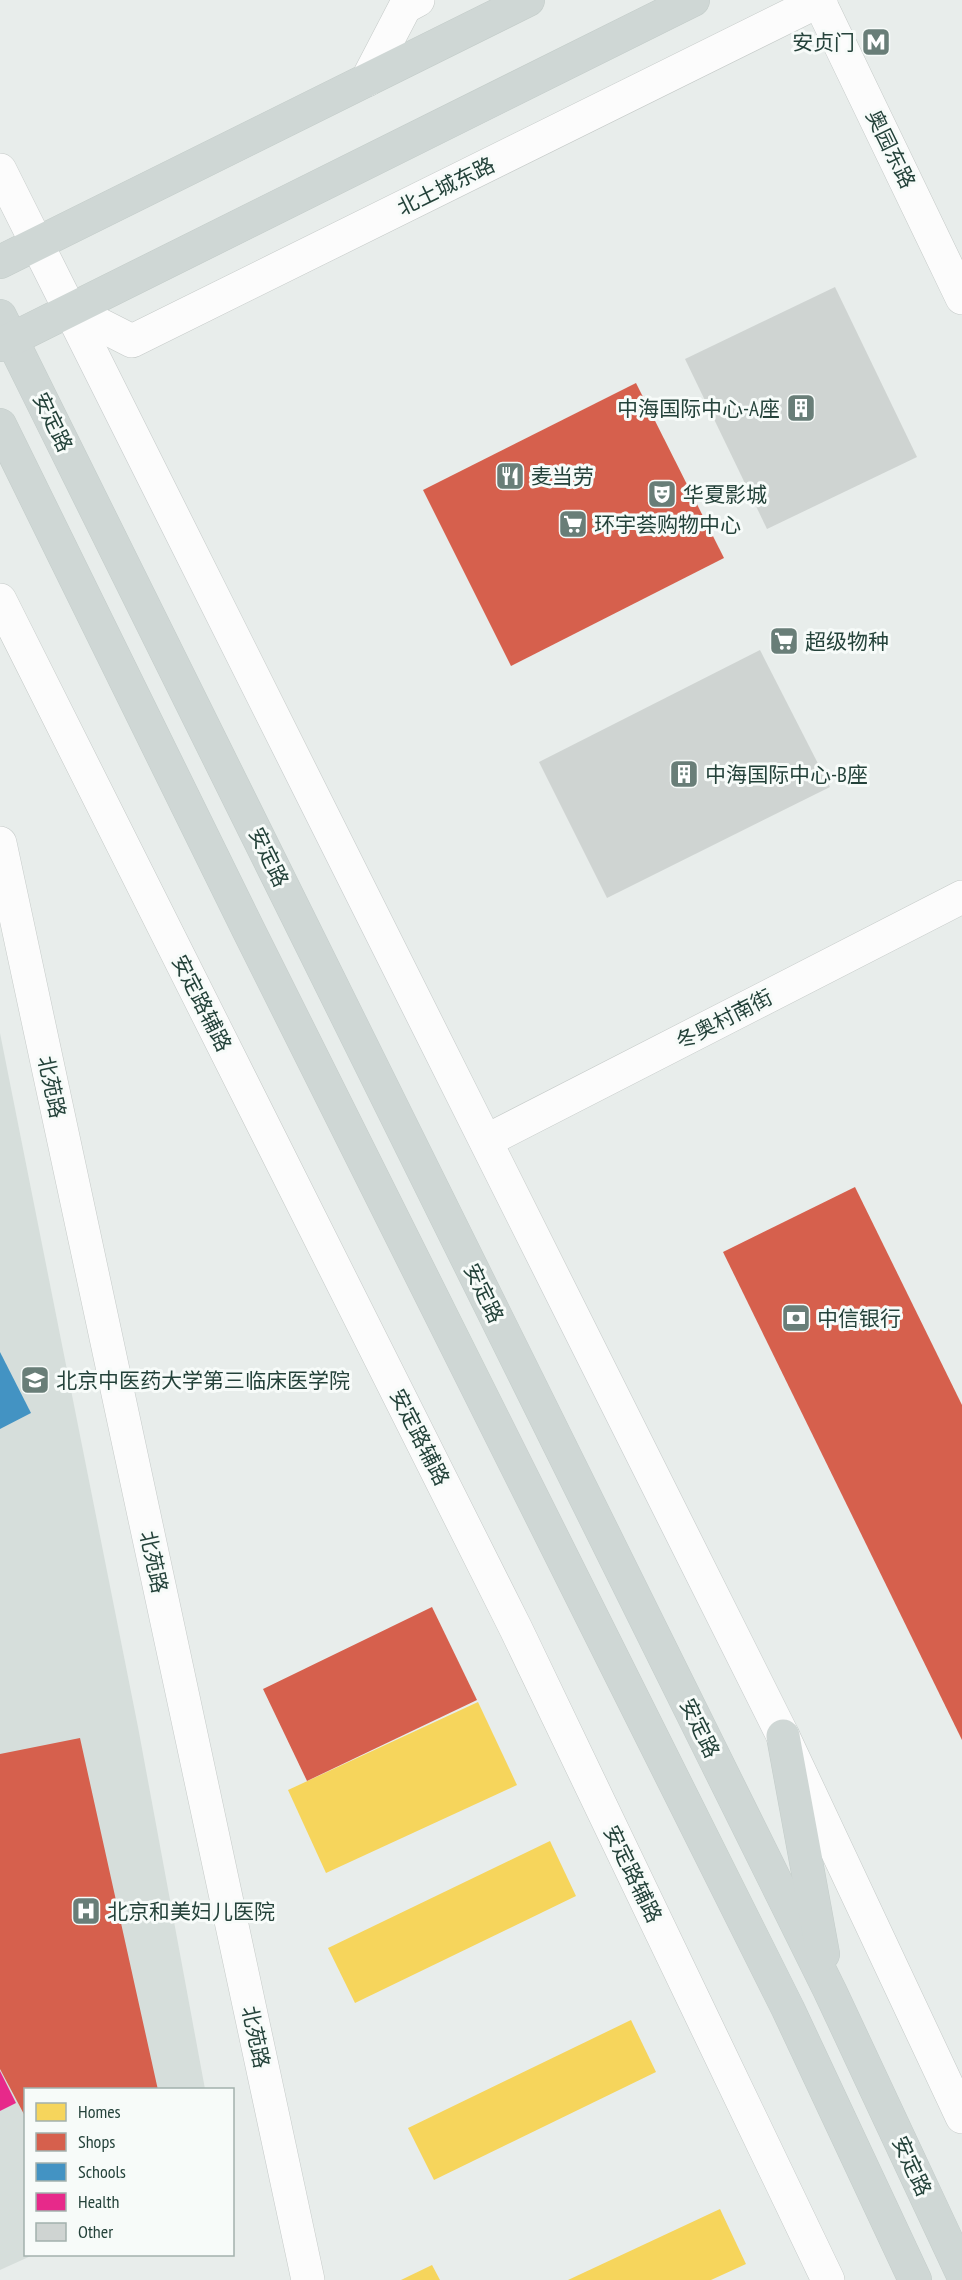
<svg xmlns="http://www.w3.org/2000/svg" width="962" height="2280" font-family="'PT Sans Narrow','Noto Sans SC',sans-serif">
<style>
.built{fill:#d6dedb}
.homes{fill:#f6d55c}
.shops{fill:#d6604d}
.schools{fill:#4393c3}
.health{fill:#e7298a}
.building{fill:#cfd4d2}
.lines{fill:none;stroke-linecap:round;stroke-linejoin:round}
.minor-casing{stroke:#c5cac8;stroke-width:34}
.major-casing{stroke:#c3ccc9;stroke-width:34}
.minor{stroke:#fcfcfc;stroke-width:33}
.major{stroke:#cfd7d5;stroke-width:33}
.labels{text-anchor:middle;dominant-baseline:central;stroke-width:6;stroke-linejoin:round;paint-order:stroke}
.poi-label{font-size:21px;fill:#24423a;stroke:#f7fbf9;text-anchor:start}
.street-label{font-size:21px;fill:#24423a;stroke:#f7fbf9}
</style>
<rect width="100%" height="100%" fill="#e8edeb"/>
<!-- built -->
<polygon class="built" points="0,1033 138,1727 205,2089 26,2090 26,2254 33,2255 0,2270"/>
<!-- homes -->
<g class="homes">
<polygon points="478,1702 517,1785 326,1873 288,1790"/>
<polygon points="550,1841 576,1896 355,2003 328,1948"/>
<polygon points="631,2020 656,2072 434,2180 408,2128"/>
<polygon points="720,2209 746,2264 711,2280 568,2280"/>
<polygon points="432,2265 440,2280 401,2280"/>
</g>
<!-- shops -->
<g class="shops">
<polygon points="636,383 724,558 511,666 423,490"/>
<polygon points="855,1187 962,1405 962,1740 723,1252"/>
<polygon points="432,1607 477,1700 307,1781 263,1689"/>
<polygon points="80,1738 158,2090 26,2090 26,2118 0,2069 0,1754"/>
</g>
<!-- schools -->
<polygon class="schools" points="0,1352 31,1413 0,1429"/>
<!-- health -->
<polygon class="health" points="0,2071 16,2103 0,2111"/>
<!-- building -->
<g class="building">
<polygon points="835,287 917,457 767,529 685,359"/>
<polygon points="760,650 830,787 607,898 539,762"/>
</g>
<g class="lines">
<!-- minor casing -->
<g class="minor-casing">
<g id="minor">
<polyline points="819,1 962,298"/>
<polyline points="367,80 405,7 418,0"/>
<polyline points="0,170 783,1736 962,2117"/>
<polyline points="71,310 132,341 821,0"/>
<polyline points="0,600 516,1629 828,2280"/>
<polyline points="0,843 308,2280"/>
<polyline points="486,1141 962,897"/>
</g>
</g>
<!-- major casing -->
<g class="major-casing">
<g id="major">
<polyline points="0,262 528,0"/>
<polyline points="0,316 830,1991 962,2273"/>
<polyline points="0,345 693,0"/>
<polyline points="0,425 247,927 788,2009 915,2280"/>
<polyline points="783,1736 823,1954"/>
</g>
</g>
<!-- minor -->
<use href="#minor" class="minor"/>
<!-- major -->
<use href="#major" class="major"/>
</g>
<!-- icons -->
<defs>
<g id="metro-square" transform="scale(1.5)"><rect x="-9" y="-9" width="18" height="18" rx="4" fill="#697e78" stroke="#f7fbf9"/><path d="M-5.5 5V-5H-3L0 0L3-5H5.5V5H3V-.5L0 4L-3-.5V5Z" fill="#fff"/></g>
<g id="building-square" transform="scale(1.5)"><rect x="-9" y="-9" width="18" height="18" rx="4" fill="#697e78" stroke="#f7fbf9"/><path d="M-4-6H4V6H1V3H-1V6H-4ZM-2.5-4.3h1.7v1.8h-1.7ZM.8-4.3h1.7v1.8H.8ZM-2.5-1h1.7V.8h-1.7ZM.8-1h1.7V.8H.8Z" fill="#fff"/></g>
<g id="restaurant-square" transform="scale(1.5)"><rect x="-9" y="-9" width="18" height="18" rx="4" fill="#697e78" stroke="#f7fbf9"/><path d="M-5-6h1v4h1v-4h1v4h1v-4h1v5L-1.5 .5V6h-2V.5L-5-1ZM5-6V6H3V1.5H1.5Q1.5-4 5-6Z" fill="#fff"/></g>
<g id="theatre-square" transform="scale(1.5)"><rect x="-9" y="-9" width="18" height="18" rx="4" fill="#697e78" stroke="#f7fbf9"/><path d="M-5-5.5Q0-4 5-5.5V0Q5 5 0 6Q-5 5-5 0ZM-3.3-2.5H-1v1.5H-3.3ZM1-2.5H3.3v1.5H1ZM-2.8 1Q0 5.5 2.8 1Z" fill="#fff"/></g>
<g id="supermarket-square" transform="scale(1.5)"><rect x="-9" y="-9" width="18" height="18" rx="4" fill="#697e78" stroke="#f7fbf9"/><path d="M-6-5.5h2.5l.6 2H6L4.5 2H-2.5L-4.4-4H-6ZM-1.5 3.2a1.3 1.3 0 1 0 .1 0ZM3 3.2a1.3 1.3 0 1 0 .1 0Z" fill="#fff"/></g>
<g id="bank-square" transform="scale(1.5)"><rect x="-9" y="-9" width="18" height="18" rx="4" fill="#697e78" stroke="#f7fbf9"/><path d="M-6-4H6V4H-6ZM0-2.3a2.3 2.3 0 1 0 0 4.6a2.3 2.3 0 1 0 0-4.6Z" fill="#fff"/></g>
<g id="university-square" transform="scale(1.5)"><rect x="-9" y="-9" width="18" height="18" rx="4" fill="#697e78" stroke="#f7fbf9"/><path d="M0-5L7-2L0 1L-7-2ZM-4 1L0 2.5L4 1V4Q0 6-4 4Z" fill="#fff"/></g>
<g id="hospital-square" transform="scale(1.5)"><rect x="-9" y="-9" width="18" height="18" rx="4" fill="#697e78" stroke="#f7fbf9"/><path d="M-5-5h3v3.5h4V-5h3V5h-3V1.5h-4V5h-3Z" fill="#fff"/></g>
</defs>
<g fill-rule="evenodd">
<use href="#metro-square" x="876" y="42"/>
<use href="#building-square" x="801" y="408"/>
<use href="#restaurant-square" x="510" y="476"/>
<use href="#theatre-square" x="662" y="494"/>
<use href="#supermarket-square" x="573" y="524"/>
<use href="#supermarket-square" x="784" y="641"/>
<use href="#building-square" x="684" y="774"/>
<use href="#bank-square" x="796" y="1318"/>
<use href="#university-square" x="35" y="1380"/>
<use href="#hospital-square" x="86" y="1911"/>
</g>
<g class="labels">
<!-- poi labels -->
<g class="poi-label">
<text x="855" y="42" text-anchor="end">安贞门</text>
<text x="780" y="408" text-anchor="end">中海国际中心-A座</text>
<text x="531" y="476">麦当劳</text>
<text x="683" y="494">华夏影城</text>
<text x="594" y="524">环宇荟购物中心</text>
<text x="805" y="641">超级物种</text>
<text x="705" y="774">中海国际中心-B座</text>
<text x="817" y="1318">中信银行</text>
<text x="56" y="1380">北京中医药大学第三临床医学院</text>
<text x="107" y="1911">北京和美妇儿医院</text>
</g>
<!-- street labels -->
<g class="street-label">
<text transform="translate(891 149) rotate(64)">奥园东路</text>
<text transform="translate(446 186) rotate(-26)">北土城东路</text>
<text transform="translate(53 422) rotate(64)">安定路</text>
<text transform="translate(269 857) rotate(64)">安定路</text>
<text transform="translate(202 1003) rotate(63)">安定路辅路</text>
<text transform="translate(724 1019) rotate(-27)">冬奥村南街</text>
<text transform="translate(52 1087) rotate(78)">北苑路</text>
<text transform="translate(484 1293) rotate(64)">安定路</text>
<text transform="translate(420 1437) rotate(63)">安定路辅路</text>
<text transform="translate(154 1562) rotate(78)">北苑路</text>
<text transform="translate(700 1728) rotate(64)">安定路</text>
<text transform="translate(633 1874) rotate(64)">安定路辅路</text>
<text transform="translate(256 2037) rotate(78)">北苑路</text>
<text transform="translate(912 2166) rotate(65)">安定路</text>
</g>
</g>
<!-- legend -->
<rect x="24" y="2088" width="210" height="168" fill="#f7fbf9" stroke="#a3b1ad" stroke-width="1.5"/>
<rect x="36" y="2103" width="30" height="18" fill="#f6d55c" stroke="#a3b1ad" stroke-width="1.5"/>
<text x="78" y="2118" font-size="18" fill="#24423a">Homes</text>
<rect x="36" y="2133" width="30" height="18" fill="#d6604d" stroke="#a3b1ad" stroke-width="1.5"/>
<text x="78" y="2148" font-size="18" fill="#24423a">Shops</text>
<rect x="36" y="2163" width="30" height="18" fill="#4393c3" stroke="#a3b1ad" stroke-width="1.5"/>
<text x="78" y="2178" font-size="18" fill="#24423a">Schools</text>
<rect x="36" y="2193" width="30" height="18" fill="#e7298a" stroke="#a3b1ad" stroke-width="1.5"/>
<text x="78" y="2208" font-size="18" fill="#24423a">Health</text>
<rect x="36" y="2223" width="30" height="18" fill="#cfd4d2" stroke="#a3b1ad" stroke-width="1.5"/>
<text x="78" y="2238" font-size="18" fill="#24423a">Other</text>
</svg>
